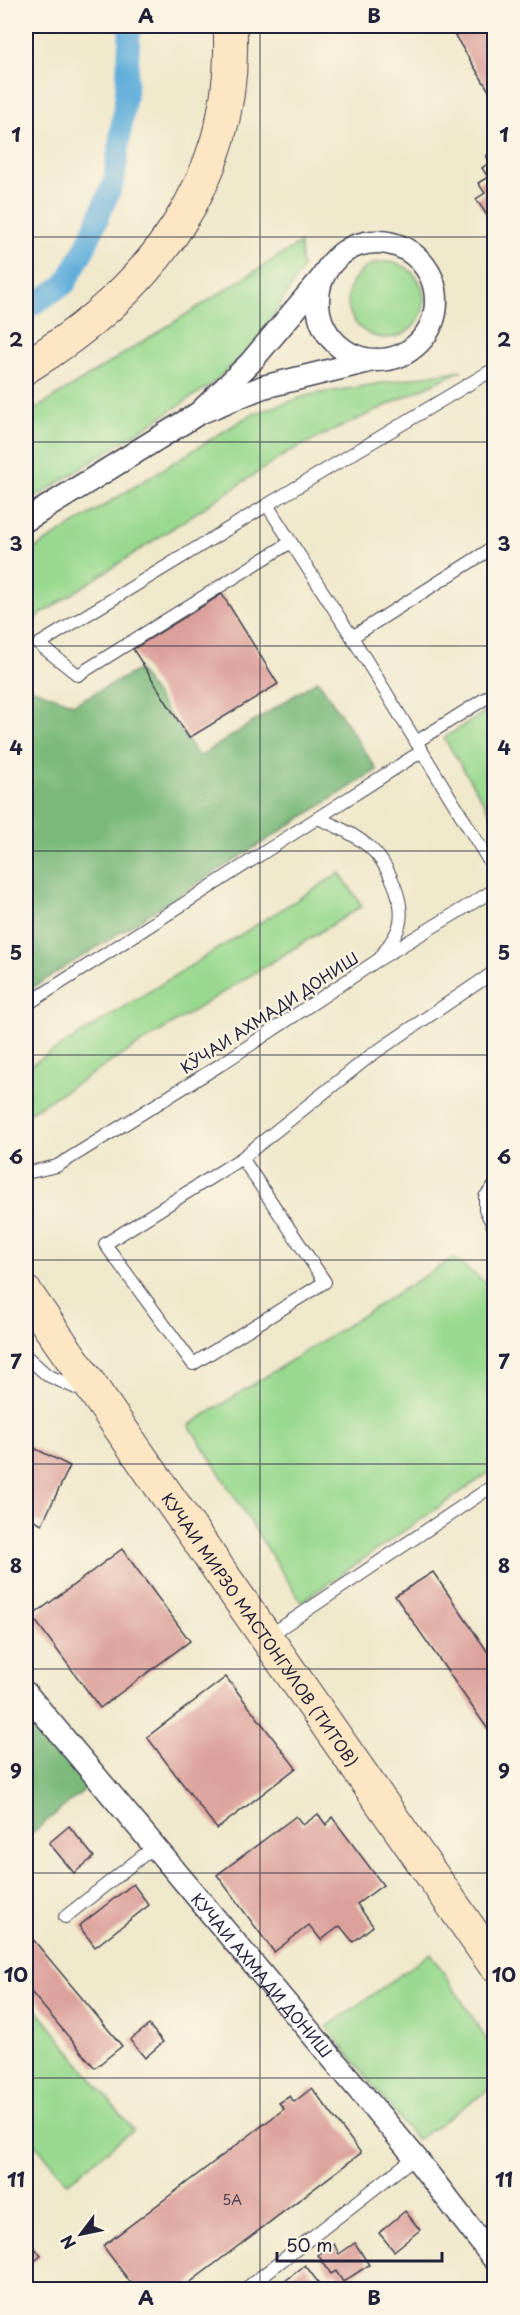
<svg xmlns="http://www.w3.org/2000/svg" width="520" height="2315" font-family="'Playpen Sans',sans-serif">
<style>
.green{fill:#99d98f;stroke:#5e7e65;stroke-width:1.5}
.forest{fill:#7ab97a;stroke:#4e6e5a;stroke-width:1.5}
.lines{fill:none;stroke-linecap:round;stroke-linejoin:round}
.canal{stroke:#60aeda;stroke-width:22}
.building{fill:#dba09a}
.lane-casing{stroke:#414051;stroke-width:14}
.street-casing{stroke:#414051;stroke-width:25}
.secondary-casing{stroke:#414051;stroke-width:35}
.lane{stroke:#fff;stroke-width:12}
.street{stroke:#fff;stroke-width:22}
.secondary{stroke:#fce6c4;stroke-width:33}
.grid{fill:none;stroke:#22223b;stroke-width:1.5;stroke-opacity:0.55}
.labels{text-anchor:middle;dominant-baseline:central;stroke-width:4.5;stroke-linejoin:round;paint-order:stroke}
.number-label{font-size:14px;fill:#504253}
.street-label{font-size:16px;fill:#22223b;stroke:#fcf5e5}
.neatline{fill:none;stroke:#22223b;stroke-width:2}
.grid-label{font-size:20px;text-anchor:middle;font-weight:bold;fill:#22223b}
</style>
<rect width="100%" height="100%" fill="#fcf5e5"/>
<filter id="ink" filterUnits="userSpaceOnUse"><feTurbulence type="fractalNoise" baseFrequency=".0167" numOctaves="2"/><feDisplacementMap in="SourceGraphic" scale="12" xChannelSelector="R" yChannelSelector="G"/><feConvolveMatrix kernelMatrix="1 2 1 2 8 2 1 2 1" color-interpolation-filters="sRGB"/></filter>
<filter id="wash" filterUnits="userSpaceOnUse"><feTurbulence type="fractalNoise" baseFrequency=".008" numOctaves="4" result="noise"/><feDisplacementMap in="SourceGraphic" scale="24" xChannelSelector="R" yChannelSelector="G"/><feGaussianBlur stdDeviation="1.35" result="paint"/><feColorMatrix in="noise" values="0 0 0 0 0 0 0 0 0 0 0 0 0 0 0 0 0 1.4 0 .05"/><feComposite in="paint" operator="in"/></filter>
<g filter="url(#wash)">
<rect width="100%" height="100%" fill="#f0e8cb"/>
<!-- green -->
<g class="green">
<polygon points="300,243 302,269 259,339 211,385 26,504 26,415"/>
<circle cx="386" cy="300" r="38"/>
<polygon points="462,370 292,450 26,624 26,554 250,415 309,395"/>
<polygon points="494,706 494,819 444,738"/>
<polygon points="340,873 362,906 26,1115 26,1068"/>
<polygon points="453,1258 494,1289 494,1469 301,1602 189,1425"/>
<polygon points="431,1953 494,2051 494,2086 416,2140 327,2027"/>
<polygon points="29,2000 133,2130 67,2183 26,2132 26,2003"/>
</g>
<!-- forest -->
<g class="forest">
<polygon points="138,670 199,757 318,680 377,770 26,992 26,686 74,704"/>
<polygon points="26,1709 88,1787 26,1838"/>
</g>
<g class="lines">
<!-- canal -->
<polyline class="canal" points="26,309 65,284 86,246 114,181 126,93 130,26"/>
</g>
<g id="blocks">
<!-- building -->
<g class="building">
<polygon points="449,26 494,26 494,99"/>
<polygon points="494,150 494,226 476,199 485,193 478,183 488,177 482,168 490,162 486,156"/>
<polygon points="222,594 278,684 189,738 133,649"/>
<polygon points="26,1444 70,1466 42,1524 26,1516"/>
<polygon points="122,1549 190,1641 100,1708 32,1616"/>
<polygon points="433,1572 494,1661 494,1738 395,1596"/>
<polygon points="226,1677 296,1768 217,1829 147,1737"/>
<polygon points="318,1814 326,1825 332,1817 383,1885 357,1904 373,1926 353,1942 340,1926 321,1940 309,1925 274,1952 217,1875 296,1816 303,1825"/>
<polygon points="69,1826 94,1857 74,1873 49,1843"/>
<polygon points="133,1884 149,1905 95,1947 79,1926"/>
<polygon points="26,1931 122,2046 95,2068 26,1986"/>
<polygon points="149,2025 163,2042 145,2058 130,2040"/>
<polygon points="312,2088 361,2153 180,2290 136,2290 103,2246 284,2109 279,2103 290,2096 294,2102"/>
<polygon points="405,2211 420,2230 394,2251 379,2233"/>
<polygon points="26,2237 41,2256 26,2268"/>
<polygon points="355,2243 369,2265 343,2282 336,2271 331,2274 318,2255 334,2244 339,2254"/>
<polygon points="305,2265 324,2290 274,2290"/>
</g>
</g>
</g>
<g filter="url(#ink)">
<use href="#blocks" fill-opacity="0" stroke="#414051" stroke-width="1.5"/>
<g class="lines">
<!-- lane casing -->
<g class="lane-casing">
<g id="lane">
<polyline points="267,505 494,369"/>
<polyline points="291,542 78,675 39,644 267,505 352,637"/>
<polyline points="494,547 352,637 494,869"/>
<polyline points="416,742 494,693"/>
<path d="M318,818C336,826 352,833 367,845C387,861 408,904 398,929C395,938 386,948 381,957"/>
<polyline points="26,1005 422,751"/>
<polyline points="242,1158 325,1282 193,1364 105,1244 242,1158 370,1056 494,972"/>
<polyline points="26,1173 57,1166 220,1065 378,960 494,890"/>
<polyline points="494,1186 485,1197 485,1209 494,1228"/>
<polyline points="26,1356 47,1375 85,1392"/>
<polyline points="267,1637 494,1485"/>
<polyline points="65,1917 154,1847"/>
<polyline points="244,2290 415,2157"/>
</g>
</g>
<!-- street casing -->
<g class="street-casing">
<g id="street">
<circle cx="377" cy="301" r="59"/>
<polyline points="321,279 250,363 199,413 263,387 369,361"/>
<polyline points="26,520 199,413"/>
<path id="s1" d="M26,1693L415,2157L494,2259"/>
</g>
</g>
<!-- secondary casing -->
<g class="secondary-casing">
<g id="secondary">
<path d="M26,367C150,291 239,179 230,26"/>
<path id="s2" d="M26,1293L494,1964"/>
</g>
</g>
<!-- lane -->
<use href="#lane" class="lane"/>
<!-- street -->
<use href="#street" class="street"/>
<!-- secondary -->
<use href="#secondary" class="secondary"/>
</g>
</g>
<!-- grid -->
<path class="grid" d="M260,26V2290M26,237H494M26,442H494M26,646H494M26,851H494M26,1055H494M26,1260H494M26,1464H494M26,1669H494M26,1873H494M26,2078H494"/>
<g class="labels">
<!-- number labels -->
<g class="number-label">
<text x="232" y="2199">5А</text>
</g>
<!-- street labels -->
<g class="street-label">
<text transform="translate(269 1012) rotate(-33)">КӮЧАИ АХМАДИ ДОНИШ</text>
<text stroke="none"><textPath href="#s2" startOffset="410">КУЧАИ МИРЗО МАСТОНГУЛОВ (ТИТОВ)</textPath></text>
<text stroke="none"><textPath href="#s1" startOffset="368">КУЧАИ АХМАДИ ДОНИШ</textPath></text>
</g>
</g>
<!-- margin -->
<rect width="520" height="2315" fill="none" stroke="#fcf5e5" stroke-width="66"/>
<!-- north arrow -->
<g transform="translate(81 2234) rotate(238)" stroke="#fcf5e5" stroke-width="4.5" paint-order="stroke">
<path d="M0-4.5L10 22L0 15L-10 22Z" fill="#22223b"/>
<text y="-9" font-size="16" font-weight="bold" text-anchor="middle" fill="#22223b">N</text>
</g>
<!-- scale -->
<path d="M277 2252v9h165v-9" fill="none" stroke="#22223b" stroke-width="3"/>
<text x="286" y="2252" font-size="18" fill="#22223b" stroke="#fcf5e5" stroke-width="4.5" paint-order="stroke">50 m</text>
<rect x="33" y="33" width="454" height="2249" class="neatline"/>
<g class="grid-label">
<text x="146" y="23">A</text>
<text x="374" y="23">B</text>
<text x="16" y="142">1</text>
<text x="504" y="142">1</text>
<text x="16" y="347">2</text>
<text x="504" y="347">2</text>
<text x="16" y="551">3</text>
<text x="504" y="551">3</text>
<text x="16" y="755">4</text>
<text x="504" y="755">4</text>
<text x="16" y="960">5</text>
<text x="504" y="960">5</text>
<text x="16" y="1164">6</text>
<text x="504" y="1164">6</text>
<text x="16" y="1369">7</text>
<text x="504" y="1369">7</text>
<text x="16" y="1573">8</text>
<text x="504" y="1573">8</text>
<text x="16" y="1778">9</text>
<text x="504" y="1778">9</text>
<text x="16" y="1982">10</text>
<text x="504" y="1982">10</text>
<text x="16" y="2187">11</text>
<text x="504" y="2187">11</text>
<text x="146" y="2305">A</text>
<text x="374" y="2305">B</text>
</g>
</svg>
